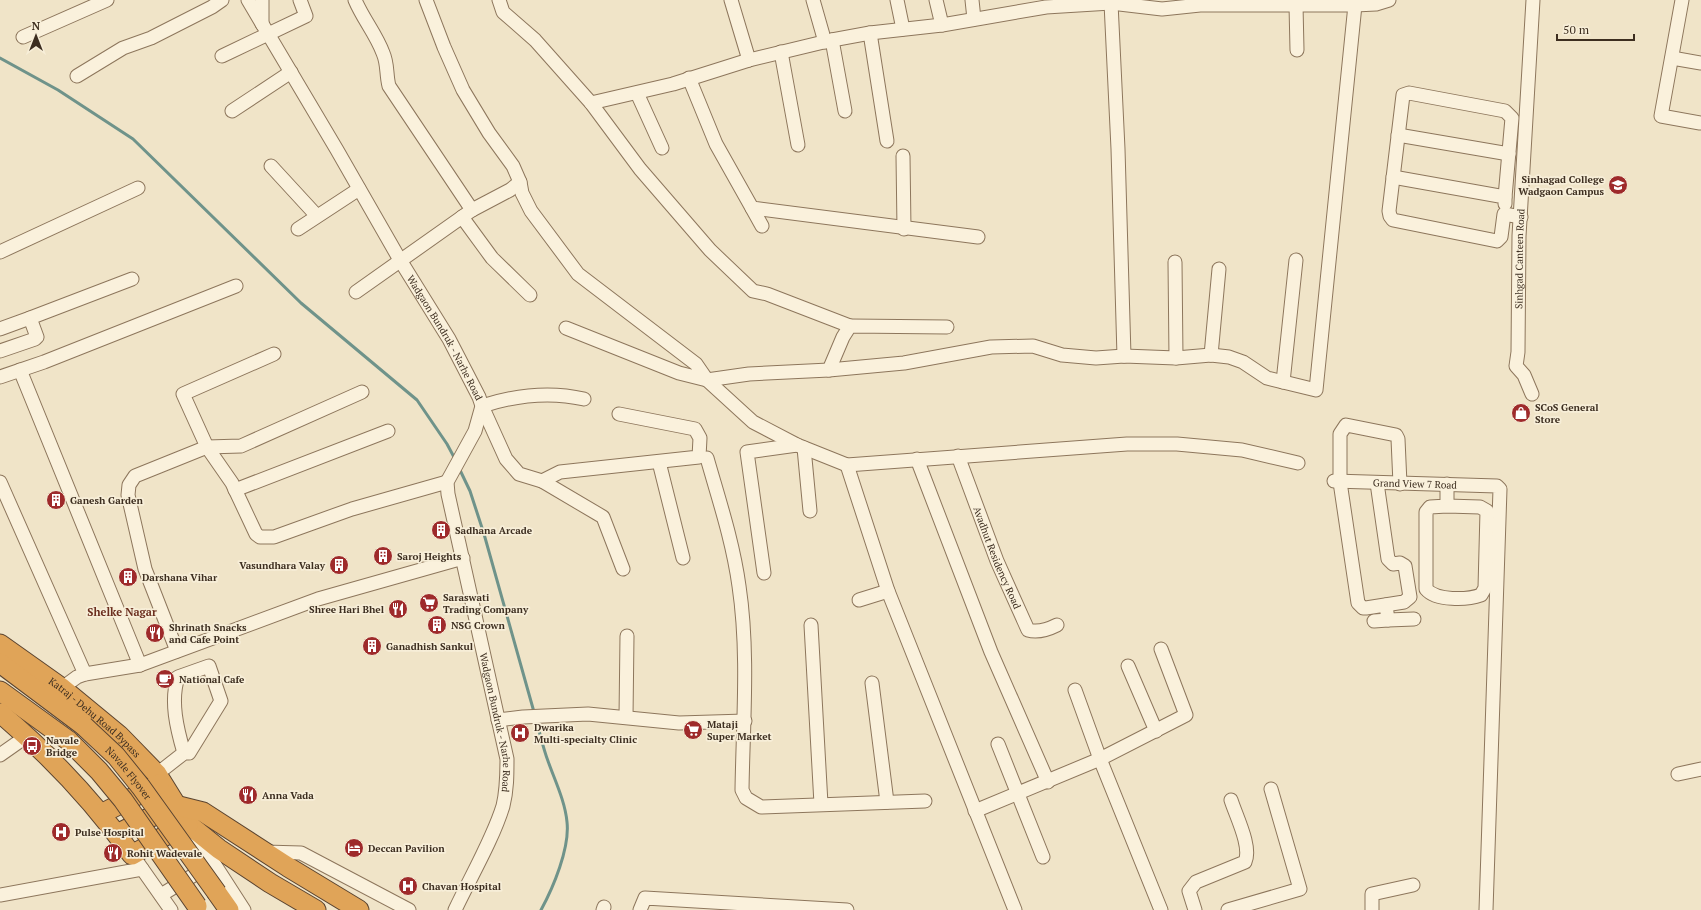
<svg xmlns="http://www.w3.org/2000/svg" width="1701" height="910" font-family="'PT Serif',serif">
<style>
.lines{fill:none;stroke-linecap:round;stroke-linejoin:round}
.stream{stroke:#6f938a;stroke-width:3}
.minor-casing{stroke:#8d765c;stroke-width:15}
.highway-casing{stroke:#5b4430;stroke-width:21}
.minor{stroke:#faf1dc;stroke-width:13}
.highway{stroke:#e0a458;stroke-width:19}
.highway-bridge-casing{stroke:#5b4430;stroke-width:21;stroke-linecap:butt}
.highway-bridge{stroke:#e0a458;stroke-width:19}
.labels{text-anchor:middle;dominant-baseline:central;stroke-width:3.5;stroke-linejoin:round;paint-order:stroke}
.poi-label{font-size:10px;font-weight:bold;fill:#3d2e20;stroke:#f7eed8;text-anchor:start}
.street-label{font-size:10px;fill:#3d2e20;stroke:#f7eed8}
.neighbourhood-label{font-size:11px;font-weight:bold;fill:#6b2e1e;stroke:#f7eed8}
</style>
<rect width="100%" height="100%" fill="#f0e4c8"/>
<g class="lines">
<!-- stream -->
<g class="stream">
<polyline points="0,58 58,90 133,139 301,303 417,400 447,444 455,459"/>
<polyline points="459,468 470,491 484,534 534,712"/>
<path d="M536,720C540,733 543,748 548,761C555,781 565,801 567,822C570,848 553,888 541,910"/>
</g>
<!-- minor casing -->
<g class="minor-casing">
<g id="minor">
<path id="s1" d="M248,0L337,150L400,260L449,339L479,397L482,406L475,431L447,482L448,494L507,759C507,775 507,790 503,806C493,839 470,878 455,910"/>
<path d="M355,0C363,19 376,34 383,53C388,64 386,75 389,86L472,210"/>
<polyline points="426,0 444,47 463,90 489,133 513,166 520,182 522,193 531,211 578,274 696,364 707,380 749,374 829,370 904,363 991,347 1033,346 1062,355 1096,358 1124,356 1176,358 1211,355 1229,357 1243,362 1267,378 1316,390 1355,5"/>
<polyline points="499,0 503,12 535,40 591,103 640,169 710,250 753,291 767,294 850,326"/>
<polyline points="731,0 749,60"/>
<polyline points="813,0 825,42"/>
<polyline points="897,0 903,29"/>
<polyline points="936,0 942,25"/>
<polyline points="972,0 974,19"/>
<polyline points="1682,0 1661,116 1700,123"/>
<polyline points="1111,3 1118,149 1124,356"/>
<polyline points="1296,5 1297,50"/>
<polyline points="262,24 262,0"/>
<polyline points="870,33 887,141"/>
<polyline points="23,37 107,0"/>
<polyline points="832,40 845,111"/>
<polyline points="781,52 798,145"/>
<polyline points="222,56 306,16 300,0"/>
<polyline points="1672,58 1701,63"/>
<polyline points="77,76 123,48 151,38 212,7 222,0"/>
<polyline points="689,78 716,144 752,208 978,237"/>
<polyline points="637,93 662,148"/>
<polyline points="591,103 673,84 749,60 832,40 870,33 942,25 1046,7 1111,3 1162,9 1200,5 1355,5 1376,4 1389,0"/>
<polyline points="232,111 291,72"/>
<polyline points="1398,135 1509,154"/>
<polyline points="903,156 904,229"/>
<polyline points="271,166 317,216"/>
<polyline points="1393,177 1505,197 1505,204"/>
<polyline points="1505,197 1512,118 1505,111 1409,93 1403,95 1389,211 1390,216 1393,220 1497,241 1501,237 1504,214 1521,217"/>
<polyline points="752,208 762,226"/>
<polyline points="462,217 492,258 530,295"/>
<polyline points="298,229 359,189"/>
<polyline points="0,252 138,188"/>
<polyline points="1175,262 1176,358"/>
<polyline points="356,292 472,210 510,190 520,182"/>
<polyline points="566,328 679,373 707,380 753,422 797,445 847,465 1127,444 1177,444 1242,450 1298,463"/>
<polyline points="0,329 30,318"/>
<polyline points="0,351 35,339 37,337 30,318 132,279"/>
<polyline points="274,354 183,394 207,447 232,483 256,534 260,537 274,537 352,509 447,482"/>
<polyline points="1211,355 1219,269"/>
<polyline points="20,370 140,665"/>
<polyline points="829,370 843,337 850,326 947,327"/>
<polyline points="0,377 44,362 236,286"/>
<polyline points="1283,382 1296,260"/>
<path id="s2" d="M1532,394L1524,375L1516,366L1518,352L1519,236L1533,0"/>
<path d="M584,399C549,391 516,395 482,406L506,459L519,474L542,481L560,472L699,457L700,438L695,429L619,414"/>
<polyline points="804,448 810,511"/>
<path id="s3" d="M958,456L997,561L1028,630C1038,633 1047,630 1057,625"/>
<path d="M707,458C719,500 733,542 739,586C749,653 743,722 742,790L746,798L761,807L925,801"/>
<polyline points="917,459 991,652 1048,782"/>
<polyline points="659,462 683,558"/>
<polyline points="847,465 888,591 1015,910"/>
<polyline points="542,481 603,517 623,569"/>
<path id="s4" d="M1334,481L1497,486L1500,489L1486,910"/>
<polyline points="0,482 85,674"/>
<polyline points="1377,483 1388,559 1393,564 1400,563 1405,566 1410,597 1404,602 1366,608 1363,608 1358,603 1340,482 1340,434 1346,425 1396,435 1398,439 1400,484"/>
<path d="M1447,484V506L1430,507L1426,512V589C1436,601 1467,600 1481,595L1485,588L1487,511L1480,507L1447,506"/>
<polyline points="235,490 388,431"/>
<polyline points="764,573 747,452 797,445"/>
<polyline points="859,600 888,591"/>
<polyline points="1388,620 1414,619"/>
<polyline points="1374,621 1388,620 1386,605"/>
<polyline points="811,625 821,804"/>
<polyline points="177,651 145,569 128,495 129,485 135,476 207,447 241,446 362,392"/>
<polyline points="1128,666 1156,731"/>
<polyline points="872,683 887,802"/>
<polyline points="62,688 77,677 85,674 140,665 318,599 463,558"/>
<polyline points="1075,690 1100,759 1161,910"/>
<polyline points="626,717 627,636"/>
<polyline points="498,720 523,717 588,714 679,723 745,721"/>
<polyline points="998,744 1043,857"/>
<polyline points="0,755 27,736"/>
<path d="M157,774L184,753H189L221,701L209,666L178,677C170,701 177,729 184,753"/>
<polyline points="1678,774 1701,769"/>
<polyline points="975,811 1100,759 1186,715 1161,649"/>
<polyline points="195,834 244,910"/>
<polyline points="265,852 301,853 409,910"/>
<polyline points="138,863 171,910"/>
<polyline points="0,895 142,869"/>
<polyline points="161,895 207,867"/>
<polyline points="603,910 604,907"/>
<polyline points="640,910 645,898 847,910"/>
<path d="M1195,910L1189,891L1196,882L1245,862C1252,847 1236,816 1231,800"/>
<polyline points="1228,910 1300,889 1271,789"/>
<polyline points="1372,910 1372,894 1413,885"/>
</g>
</g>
<!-- highway casing -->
<g class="highway-casing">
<g id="highway">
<path id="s5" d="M0,644L62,688L119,735L157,774L188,824L219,849L270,883L316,910"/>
<polyline points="0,663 84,726"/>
<polyline points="0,691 69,741"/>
<path d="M0,713C50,755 94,802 132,855L163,837L188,825"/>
<polyline points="101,814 159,784"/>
<polyline points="117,834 175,805 203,812 288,867 359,910"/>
<polyline points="217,893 229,910"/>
</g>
</g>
<!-- minor -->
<use href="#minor" class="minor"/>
<!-- highway -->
<use href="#highway" class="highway"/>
<!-- highway-bridge casing -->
<g class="highway-bridge-casing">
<g id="highway-bridge">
<path id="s6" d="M84,726L116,756L141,787L217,893"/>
<polyline points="69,741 99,771 123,800 197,906"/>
</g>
</g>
<!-- highway-bridge -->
<use href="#highway-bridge" class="highway-bridge"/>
</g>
<!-- icons -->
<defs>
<g id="university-disc" transform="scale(1)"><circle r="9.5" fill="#9e2a2b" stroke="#f7eed8"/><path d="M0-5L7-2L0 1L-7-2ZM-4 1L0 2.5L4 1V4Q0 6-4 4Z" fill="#fff"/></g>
<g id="shop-disc" transform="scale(1)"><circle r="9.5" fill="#9e2a2b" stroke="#f7eed8"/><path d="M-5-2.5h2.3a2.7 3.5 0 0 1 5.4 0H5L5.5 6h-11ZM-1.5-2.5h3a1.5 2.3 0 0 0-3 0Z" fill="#fff"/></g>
<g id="building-disc" transform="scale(1)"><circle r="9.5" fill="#9e2a2b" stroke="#f7eed8"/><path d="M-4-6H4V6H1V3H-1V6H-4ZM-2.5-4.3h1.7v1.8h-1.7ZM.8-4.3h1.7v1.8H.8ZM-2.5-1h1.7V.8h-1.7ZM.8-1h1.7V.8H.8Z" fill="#fff"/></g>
<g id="supermarket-disc" transform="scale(1)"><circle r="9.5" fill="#9e2a2b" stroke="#f7eed8"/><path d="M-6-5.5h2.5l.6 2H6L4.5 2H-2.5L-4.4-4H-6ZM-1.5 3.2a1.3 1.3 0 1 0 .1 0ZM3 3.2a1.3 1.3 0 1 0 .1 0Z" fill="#fff"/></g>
<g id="restaurant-disc" transform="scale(1)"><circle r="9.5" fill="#9e2a2b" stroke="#f7eed8"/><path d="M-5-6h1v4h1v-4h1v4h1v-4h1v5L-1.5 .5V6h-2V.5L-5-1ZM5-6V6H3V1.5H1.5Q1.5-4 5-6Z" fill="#fff"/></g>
<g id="cafe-disc" transform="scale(1)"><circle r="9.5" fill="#9e2a2b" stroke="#f7eed8"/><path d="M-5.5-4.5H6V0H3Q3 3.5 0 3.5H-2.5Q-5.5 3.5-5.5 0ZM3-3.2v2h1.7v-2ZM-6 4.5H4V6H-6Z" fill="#fff"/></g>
<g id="hospital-disc" transform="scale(1)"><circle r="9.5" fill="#9e2a2b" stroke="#f7eed8"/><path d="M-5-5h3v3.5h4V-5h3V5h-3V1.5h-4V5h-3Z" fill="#fff"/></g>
<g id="bus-disc" transform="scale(1)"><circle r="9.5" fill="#9e2a2b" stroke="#f7eed8"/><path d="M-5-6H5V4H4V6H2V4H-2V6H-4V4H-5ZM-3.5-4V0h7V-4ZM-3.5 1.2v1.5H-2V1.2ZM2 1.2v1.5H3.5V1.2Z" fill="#fff"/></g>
<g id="hotel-disc" transform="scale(1)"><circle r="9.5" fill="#9e2a2b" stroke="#f7eed8"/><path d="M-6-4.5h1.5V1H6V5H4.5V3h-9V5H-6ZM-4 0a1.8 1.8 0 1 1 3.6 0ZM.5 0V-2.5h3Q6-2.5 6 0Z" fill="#fff"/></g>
</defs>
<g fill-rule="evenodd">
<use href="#university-disc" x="1618" y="185"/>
<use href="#shop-disc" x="1521" y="413"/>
<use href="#building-disc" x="56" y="500"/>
<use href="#building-disc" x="441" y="530"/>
<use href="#building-disc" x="383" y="556"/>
<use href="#building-disc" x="339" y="565"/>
<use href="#building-disc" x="128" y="577"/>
<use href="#supermarket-disc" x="429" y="603"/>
<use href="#restaurant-disc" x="398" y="609"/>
<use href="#building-disc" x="437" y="625"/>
<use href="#restaurant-disc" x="155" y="633"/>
<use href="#building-disc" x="372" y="646"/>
<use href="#cafe-disc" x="165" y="679"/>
<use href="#supermarket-disc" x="693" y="730"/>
<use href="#hospital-disc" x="520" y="733"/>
<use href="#bus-disc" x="32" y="746"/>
<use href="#restaurant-disc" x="248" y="795"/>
<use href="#hospital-disc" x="61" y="832"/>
<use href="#hotel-disc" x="354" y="848"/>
<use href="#restaurant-disc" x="113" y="853"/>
<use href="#hospital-disc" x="408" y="886"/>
</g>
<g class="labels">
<!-- poi labels -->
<g class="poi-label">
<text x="1604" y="179" text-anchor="end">Sinhagad College<tspan x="1604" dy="12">Wadgaon Campus</tspan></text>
<text x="1535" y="407">SCoS General<tspan x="1535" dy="12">Store</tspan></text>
<text x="70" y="500">Ganesh Garden</text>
<text x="455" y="530">Sadhana Arcade</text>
<text x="397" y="556">Saroj Heights</text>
<text x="325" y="565" text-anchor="end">Vasundhara Valay</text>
<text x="142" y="577">Darshana Vihar</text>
<text x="443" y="597">Saraswati<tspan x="443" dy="12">Trading Company</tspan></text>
<text x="384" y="609" text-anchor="end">Shree Hari Bhel</text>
<text x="451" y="625">NSG Crown</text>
<text x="169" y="627">Shrinath Snacks<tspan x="169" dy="12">and Cafe Point</tspan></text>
<text x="386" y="646">Ganadhish Sankul</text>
<text x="179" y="679">National Cafe</text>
<text x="707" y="724">Mataji<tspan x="707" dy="12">Super Market</tspan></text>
<text x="534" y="727">Dwarika<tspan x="534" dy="12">Multi-specialty Clinic</tspan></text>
<text x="46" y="740">Navale<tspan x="46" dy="12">Bridge</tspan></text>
<text x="262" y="795">Anna Vada</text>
<text x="75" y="832">Pulse Hospital</text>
<text x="368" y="848">Deccan Pavilion</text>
<text x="127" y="853">Rohit Wadevale</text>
<text x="422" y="886">Chavan Hospital</text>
</g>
<!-- street labels -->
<g class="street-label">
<text stroke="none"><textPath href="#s2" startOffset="140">Sinhgad Canteen Road</textPath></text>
<text stroke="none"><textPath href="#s1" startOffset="391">Wadgaon Bundruk - Narhe Road</textPath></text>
<text stroke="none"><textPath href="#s4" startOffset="81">Grand View 7 Road</textPath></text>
<text stroke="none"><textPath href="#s3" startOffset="109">Avadhut Residency Road</textPath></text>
<text stroke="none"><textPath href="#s5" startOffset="120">Katraj - Dehu Road Bypass</textPath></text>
<text stroke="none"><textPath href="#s1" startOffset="799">Wadgaon Bundruk - Narhe Road</textPath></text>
<text stroke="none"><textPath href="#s6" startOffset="65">Navale Flyover</textPath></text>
</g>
<!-- neighbourhood labels -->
<g class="neighbourhood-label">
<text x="122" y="612">Shelke Nagar</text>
</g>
</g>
<!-- north arrow -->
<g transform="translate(36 36)" stroke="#f7eed8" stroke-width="3" paint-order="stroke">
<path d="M0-3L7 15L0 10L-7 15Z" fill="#3d2e20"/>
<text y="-6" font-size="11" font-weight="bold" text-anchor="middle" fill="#3d2e20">N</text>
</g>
<!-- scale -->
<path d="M1557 34v6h77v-6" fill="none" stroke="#3d2e20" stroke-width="2"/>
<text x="1563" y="34" font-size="12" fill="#3d2e20" stroke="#f7eed8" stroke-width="3" paint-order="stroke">50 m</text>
</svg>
